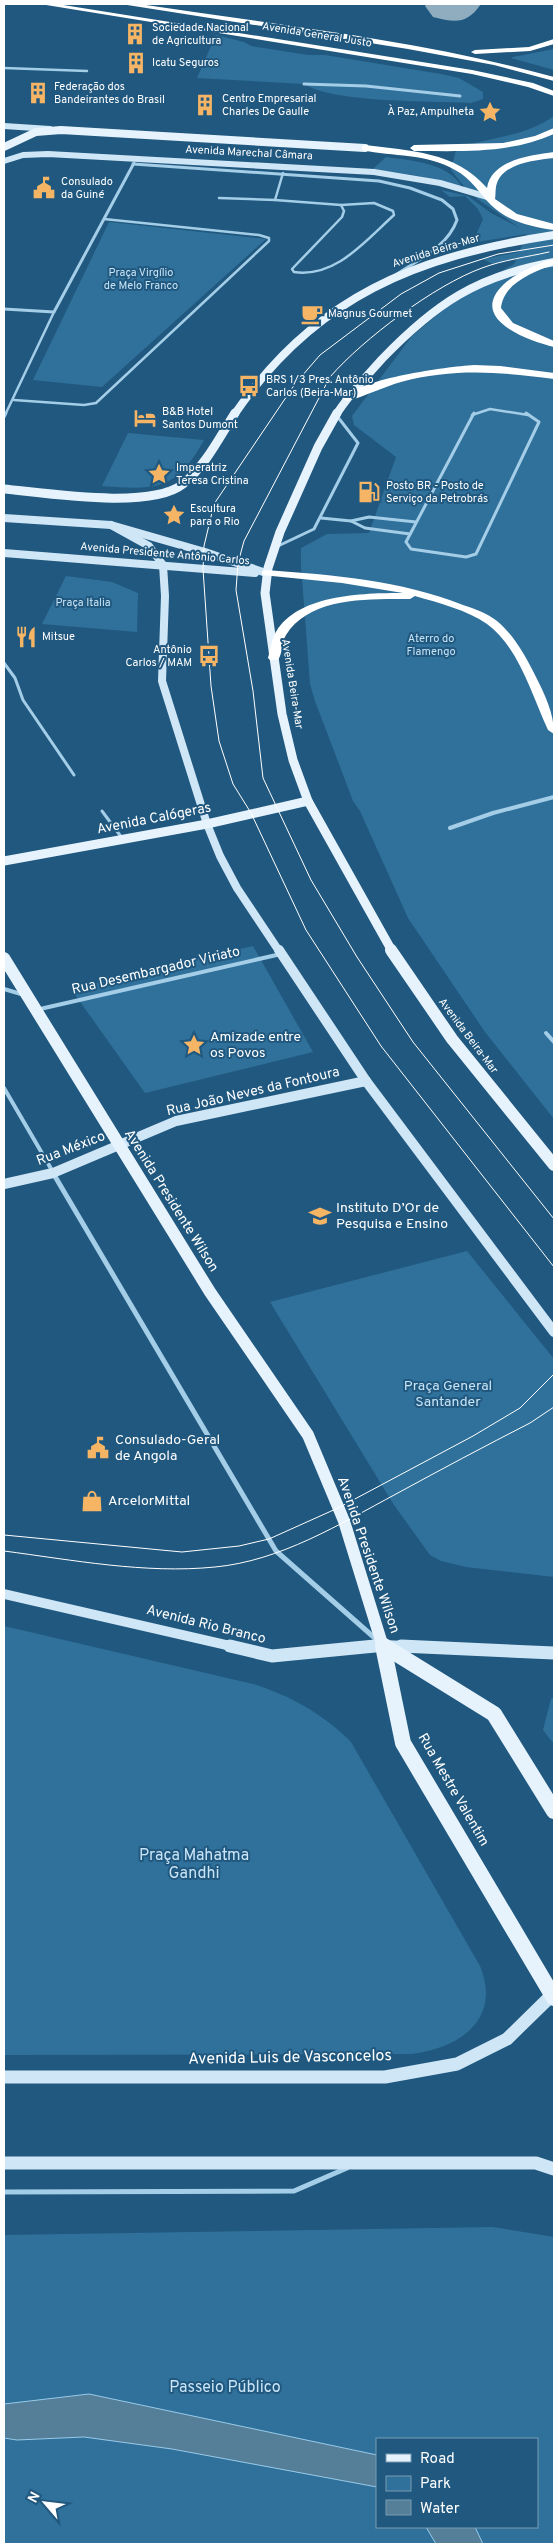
<svg xmlns="http://www.w3.org/2000/svg" width="558" height="2548" font-family="Overpass,sans-serif">
<style>
.green{fill:#30719b;fill-rule:evenodd}
.water{fill:#557e99;stroke:#98cae9}
.lines{fill:none;stroke-linecap:round;stroke-linejoin:round}
.taxiway{fill:#90acbf;fill-rule:evenodd}
.lane-far3{stroke:#a4cde7;stroke-width:2.5}
.lane-far2{stroke:#a4cde7;stroke-width:3}
.lane-far1{stroke:#a4cde7;stroke-width:4}
.lane{stroke:#a4cde7;stroke-width:5}
.street-far2{stroke:#a4cde7;stroke-width:3}
.street-far1{stroke:#a4cde7;stroke-width:4}
.street{stroke:#a4cde7;stroke-width:5}
.secondary-far3{stroke:#cfe6f6;stroke-width:6}
.secondary-far2{stroke:#cfe6f6;stroke-width:8}
.secondary-far1{stroke:#cfe6f6;stroke-width:10}
.secondary{stroke:#cfe6f6;stroke-width:13}
.primary-far3{stroke:#e6f3fd;stroke-width:8}
.primary-far2{stroke:#e6f3fd;stroke-width:9}
.primary-far1{stroke:#e6f3fd;stroke-width:12}
.primary{stroke:#e6f3fd;stroke-width:16}
.highway{fill:#fff;fill-rule:evenodd}
.tram{stroke:#fff;stroke-width:1}
.labels{text-anchor:middle;dominant-baseline:central;stroke-width:4;stroke-linejoin:round;paint-order:stroke}
.far-poi-label{font-size:11px;fill:#fff;stroke:#20587f;text-anchor:start}
.far-street-label{font-size:11px;fill:#fff;stroke:#20587f}
.far-park-label{font-size:11px;fill:#c8e4f6;stroke:#20587f}
.street-label{font-size:14px;fill:#fff;stroke:#20587f}
.poi-label{font-size:14px;fill:#fff;stroke:#20587f;text-anchor:start}
.park-label{font-size:14px;fill:#c8e4f6;stroke:#20587f}
.near-park-label{font-size:16px;fill:#c8e4f6;stroke:#20587f}
.near-street-label{font-size:16px;fill:#fff;stroke:#20587f}
</style>
<rect width="100%" height="100%" fill="#20587f"/>
<!-- green -->
<g class="green">
<path d="M216,35L244,42L251,46L308,55H325L441,74L459,78L483,92V99L471,103C433,101 334,103 304,84L197,78Z"/>
<polygon points="554,49 554,70 511,58 513,57"/>
<path d="M554,116V1119L485,1032L408,918L360,811L353,801L315,701L310,684L301,565V548L327,534L369,533L396,457L354,425L352,416L412,336L462,294L514,264L517,258L493,264L483,259L519,252L527,234L463,244L476,235L483,219L478,209L465,196L450,197L441,190L468,196L491,213L520,228L470,194L451,170L456,150C491,135 521,139 554,116Z"/>
<path d="M386,157C412,161 447,162 462,187L419,176L373,169Z"/>
<polygon points="109,222 266,239 102,387 33,380"/>
<path d="M128,433L204,440C176,491 156,490 102,486Z"/>
<polygon points="66,576 112,582 138,593 137,632 42,624"/>
<polygon points="253,946 313,1052 145,1093 71,989"/>
<polygon points="467,1251 554,1359 554,1577 466,1567 441,1561 430,1555 394,1505 270,1302"/>
<path d="M4,1626L253,1684C291,1696 323,1714 351,1742L480,1966C502,2020 459,2048 412,2054L4,2055Z"/>
<polygon points="554,1697 554,1744 543,1730 551,1699"/>
<path d="M493,2227L554,2237V2544H4V2235ZM377,2439H537V2527H377Z"/>
</g>
<!-- water -->
<g class="water">
<polygon points="89,2394 377,2455 377,2487 172,2449 84,2437 17,2440 4,2438 4,2404"/>
<polygon points="426,2527 475,2527 483,2544 436,2544"/>
</g>
<g class="lines">
<!-- taxiway -->
<path class="taxiway" d="M427,4H481C467,24 456,23 433,17L425,6Z"/>
<!-- lane-far3 -->
<g class="lane-far3">
<polyline points="4,68 87,71"/>
<polyline points="219,198 275,200 283,173"/>
<polyline points="275,200 341,205"/>
<path d="M374,203L393,211L394,215C365,241 336,278 294,272L292,269L342,217L344,211L341,205Z"/>
<polyline points="14,400 84,405 96,403 269,241 269,238 259,235 104,219"/>
<polyline points="5,415 54,312"/>
<polyline points="472,415 490,409 528,415"/>
</g>
<!-- lane-far2 -->
<g class="lane-far2">
<polyline points="474,413 406,542 411,549 466,557 476,554 539,422 526,413"/>
<polyline points="4,417 6,413"/>
<polyline points="321,518 351,521 369,517 416,522"/>
<polyline points="351,521 365,528 410,534"/>
<polyline points="276,547 314,529 358,443 337,416"/>
<polyline points="4,663 15,678 23,700 74,775"/>
<polyline points="102,811 122,838"/>
</g>
<!-- lane-far1 -->
<g class="lane-far1">
<polyline points="4,989 21,994"/>
<polyline points="40,1009 281,954"/>
<polyline points="546,1033 554,1042"/>
<polyline points="4,1088 53,1172"/>
</g>
<!-- lane -->
<polyline class="lane" points="4,2192 294,2191 347,2168"/>
<!-- street-far2 -->
<g class="street-far2">
<polyline points="304,84 366,86 460,96"/>
<path d="M133,164L379,181L410,188L442,200L453,209L457,220C447,248 417,260 394,276"/>
<polyline points="4,309 54,312 134,163"/>
</g>
<!-- street-far1 -->
<polyline class="street-far1" points="450,828 493,813 554,797"/>
<!-- street -->
<polyline class="street" points="53,1173 276,1551 377,1640"/>
<!-- secondary-far3 -->
<g class="secondary-far3">
<polyline points="4,126 50,129"/>
<polyline points="4,161 23,155 48,154 374,172 440,183 491,198"/>
</g>
<!-- secondary-far2 -->
<g class="secondary-far2">
<polyline points="4,518 111,525 205,552 266,573"/>
<polyline points="111,525 149,546 163,565 165,596 162,681 207,824 220,856 237,888 279,951"/>
<polyline points="4,553 255,573"/>
</g>
<!-- secondary-far1 -->
<g class="secondary-far1">
<polyline points="279,950 366,1081 554,1332"/>
<polyline points="4,1184 53,1173 176,1121 366,1081"/>
<polyline points="4,1594 235,1647"/>
<polyline points="362,1647 383,1645 427,1647"/>
</g>
<!-- secondary -->
<g class="secondary">
<polyline points="230,1646 272,1656 375,1646"/>
<polyline points="401,1646 554,1653"/>
<polyline points="4,2077 385,2077 457,2064 507,2039 552,1995"/>
<polyline points="4,2163 536,2163 554,2169"/>
</g>
<!-- primary-far3 -->
<g class="primary-far3">
<polyline points="4,147 36,132 61,130 365,148"/>
<path d="M234,415C315,296 417,256 554,235"/>
<path d="M336,415C349,394 366,377 382,359C436,303 477,276 554,262"/>
</g>
<!-- primary-far2 -->
<g class="primary-far2">
<polyline points="337,413 318,447 280,532 268,568 265,593 282,714 293,760 308,801 392,951"/>
<path d="M4,489C46,493 151,510 183,484C206,465 219,438 235,413"/>
<polyline points="4,861 207,824 308,801"/>
</g>
<!-- primary-far1 -->
<g class="primary-far1">
<polyline points="391,950 452,1039 554,1165"/>
<polyline points="4,958 210,1292 308,1435 344,1521 383,1647"/>
<polyline points="383,1645 386,1647"/>
</g>
<!-- primary -->
<g class="primary">
<polyline points="383,1646 403,1743 554,1998"/>
<polyline points="384,1646 494,1714 554,1811"/>
</g>
<!-- highway -->
<g class="highway">
<polygon points="40,4 57,4 472,70 533,83 554,91 554,96 528,87 472,74"/>
<path d="M121,4H139C278,25 419,40 554,77V81L494,65L408,49Z"/>
<polygon points="554,39 554,44 530,51 475,54 471,52 475,50 529,47"/>
<path d="M554,128V134C509,154 462,151 414,151L410,148L414,145L503,143L535,136Z"/>
<path d="M365,145C410,151 455,151 487,188C491,160 531,155 554,152V158C536,160 504,163 497,183C495,188 496,194 495,199L517,214L554,224V230C532,227 507,221 491,205C479,193 471,178 455,170C426,153 394,157 362,150V146Z"/>
<path d="M548,260H554V264C533,273 504,282 501,308L513,323L554,341V347C527,340 467,319 504,284C516,273 533,267 548,260Z"/>
<path d="M474,365L500,366L554,373V379C502,372 453,368 401,382C383,387 366,396 347,401L342,398C363,378 445,367 474,365Z"/>
<path d="M266,570C333,575 400,580 463,605C475,609 487,613 497,621C514,635 526,657 536,677C545,695 554,713 554,734L548,730C532,696 519,647 487,624C467,610 439,603 415,596L410,599C371,599 310,596 286,635C281,643 283,653 278,660H270L268,658C270,651 271,643 274,636C293,594 364,593 403,593L342,583L262,575V571Z"/>
</g>
<!-- tram -->
<g class="tram">
<polyline points="554,245 498,254 439,273 401,294 320,355 295,384 214,504 204,546 203,569 211,686 219,741 233,784 251,813 306,930 381,1046 554,1267"/>
<path d="M549,252C527,257 503,260 482,268C435,285 363,339 330,377L244,541L238,563L236,590L253,691L263,778L311,880L357,957L413,1042L554,1219"/>
<polyline points="4,1535 182,1552 239,1546 269,1539 338,1508 473,1436 520,1408 554,1374"/>
<path d="M4,1551C73,1560 145,1574 215,1567C280,1561 340,1524 396,1494C440,1470 485,1446 530,1423L554,1407"/>
</g>
</g>
<!-- icons -->
<defs>
<g id="building-bare" transform="scale(1.725)"><path d="M-4-6H4V6H1V3H-1V6H-4ZM-2.5-4.3h1.7v1.8h-1.7ZM.8-4.3h1.7v1.8H.8ZM-2.5-1h1.7V.8h-1.7ZM.8-1h1.7V.8H.8Z" fill="#f5b565" stroke="#20587f" stroke-width="2.5" paint-order="stroke"/></g>
<g id="sight-bare" transform="scale(1.725)"><path d="M0-6L1.8-2.2L6-1.7L2.9 1.2L3.7 5.4L0 3.3L-3.7 5.4L-2.9 1.2L-6-1.7L-1.8-2.2Z" fill="#f5b565" stroke="#20587f" stroke-width="2.5" paint-order="stroke"/></g>
<g id="civic-bare" transform="scale(1.725)"><path d="M-.6-6.5H3V-4.5H.6V-3L4-1V1h2V6H-6V1h2V-1L-.6-3ZM-1.2 2.5V6h2.4V2.5Z" fill="#f5b565" stroke="#20587f" stroke-width="2.5" paint-order="stroke"/></g>
<g id="cafe-bare" transform="scale(1.725)"><path d="M-5.5-4.5H6V0H3Q3 3.5 0 3.5H-2.5Q-5.5 3.5-5.5 0ZM3-3.2v2h1.7v-2ZM-6 4.5H4V6H-6Z" fill="#f5b565" stroke="#20587f" stroke-width="2.5" paint-order="stroke"/></g>
<g id="bus-bare" transform="scale(1.725)"><path d="M-5-6H5V4H4V6H2V4H-2V6H-4V4H-5ZM-3.5-4V0h7V-4ZM-3.5 1.2v1.5H-2V1.2ZM2 1.2v1.5H3.5V1.2Z" fill="#f5b565" stroke="#20587f" stroke-width="2.5" paint-order="stroke"/></g>
<g id="hotel-bare" transform="scale(1.725)"><path d="M-6-4.5h1.5V1H6V5H4.5V3h-9V5H-6ZM-4 0a1.8 1.8 0 1 1 3.6 0ZM.5 0V-2.5h3Q6-2.5 6 0Z" fill="#f5b565" stroke="#20587f" stroke-width="2.5" paint-order="stroke"/></g>
<g id="fuel-bare" transform="scale(1.725)"><path d="M-5.5-6h7V0h2V4h1.3V-2.5L3-4.5l.8-.8L6-3V5H2.5V1h-1V6h-7ZM-4.2-4.7v3.2H.2V-4.7Z" fill="#f5b565" stroke="#20587f" stroke-width="2.5" paint-order="stroke"/></g>
<g id="restaurant-bare" transform="scale(1.725)"><path d="M-5-6h1v4h1v-4h1v4h1v-4h1v5L-1.5 .5V6h-2V.5L-5-1ZM5-6V6H3V1.5H1.5Q1.5-4 5-6Z" fill="#f5b565" stroke="#20587f" stroke-width="2.5" paint-order="stroke"/></g>
<g id="university-bare" transform="scale(1.725)"><path d="M0-5L7-2L0 1L-7-2ZM-4 1L0 2.5L4 1V4Q0 6-4 4Z" fill="#f5b565" stroke="#20587f" stroke-width="2.5" paint-order="stroke"/></g>
<g id="shop-bare" transform="scale(1.725)"><path d="M-5-2.5h2.3a2.7 3.5 0 0 1 5.4 0H5L5.5 6h-11ZM-1.5-2.5h3a1.5 2.3 0 0 0-3 0Z" fill="#f5b565" stroke="#20587f" stroke-width="2.5" paint-order="stroke"/></g>
</defs>
<g fill-rule="evenodd">
<use href="#building-bare" x="135" y="34"/>
<use href="#building-bare" x="136" y="63"/>
<use href="#building-bare" x="38" y="93"/>
<use href="#building-bare" x="205" y="105"/>
<use href="#sight-bare" x="490" y="112"/>
<use href="#civic-bare" x="44" y="188"/>
<use href="#cafe-bare" x="312" y="314"/>
<use href="#bus-bare" x="249" y="386"/>
<use href="#hotel-bare" x="145" y="418"/>
<use href="#sight-bare" x="159" y="474"/>
<use href="#fuel-bare" x="369" y="492"/>
<use href="#sight-bare" x="174" y="515"/>
<use href="#restaurant-bare" x="26" y="637"/>
<use href="#bus-bare" x="209" y="656"/>
<use href="#sight-bare" x="194" y="1045"/>
<use href="#university-bare" x="320" y="1216"/>
<use href="#civic-bare" x="98" y="1448"/>
<use href="#shop-bare" x="92" y="1501"/>
</g>
<g class="labels">
<!-- far-poi labels -->
<g class="far-poi-label">
<text x="152" y="28">Sociedade Nacional<tspan x="152" dy="13">de Agricultura</tspan></text>
<text x="152" y="63">Icatu Seguros</text>
<text x="54" y="87">Federação dos<tspan x="54" dy="13">Bandeirantes do Brasil</tspan></text>
<text x="222" y="99">Centro Empresarial<tspan x="222" dy="13">Charles De Gaulle</tspan></text>
<text x="474" y="112" text-anchor="end">À Paz, Ampulheta</text>
<text x="61" y="182">Consulado<tspan x="61" dy="13">da Guiné</tspan></text>
<text x="328" y="314">Magnus Gourmet</text>
<text x="266" y="380">BRS 1/3 Pres. Antônio<tspan x="266" dy="13">Carlos (Beira-Mar)</tspan></text>
<text x="162" y="412">B&amp;B Hotel<tspan x="162" dy="13">Santos Dumont</tspan></text>
<text x="176" y="468">Imperatriz<tspan x="176" dy="13">Teresa Cristina</tspan></text>
<text x="386" y="486">Posto BR - Posto de<tspan x="386" dy="13">Serviço da Petrobrás</tspan></text>
<text x="190" y="509">Escultura<tspan x="190" dy="13">para o Rio</tspan></text>
<text x="42" y="637">Mitsue</text>
<text x="192" y="650" text-anchor="end">Antônio<tspan x="192" dy="13">Carlos / MAM</tspan></text>
</g>
<!-- far-street labels -->
<g class="far-street-label">
<text transform="translate(317 35) rotate(9)">Avenida General Justo</text>
<text transform="translate(249 153) rotate(3)">Avenida Marechal Câmara</text>
<text transform="translate(436 251) rotate(-17)">Avenida Beira-Mar</text>
<text transform="translate(165 554) rotate(5)">Avenida Presidente Antônio Carlos</text>
<text transform="translate(292 684) rotate(81)">Avenida Beira-Mar</text>
<text transform="translate(468 1036) rotate(53)">Avenida Beira-Mar</text>
</g>
<!-- far-park labels -->
<g class="far-park-label">
<text x="141" y="273">Praça Virgílio<tspan x="141" dy="13">de Melo Franco</tspan></text>
<text x="83" y="603">Praça Italia</text>
<text x="431" y="639">Aterro do<tspan x="431" dy="13">Flamengo</tspan></text>
</g>
<!-- street labels -->
<g class="street-label">
<text transform="translate(154 819) rotate(-11)">Avenida Calógeras</text>
<text transform="translate(156 971) rotate(-13)">Rua Desembargador Viriato</text>
<text transform="translate(253 1092) rotate(-13)">Rua João Neves da Fontoura</text>
<text transform="translate(71 1149) rotate(-21)">Rua México</text>
<text transform="translate(171 1201) rotate(58)">Avenida Presidente Wilson</text>
<text transform="translate(368 1555) rotate(71)">Avenida Presidente Wilson</text>
<text transform="translate(206 1625) rotate(14)">Avenida Rio Branco</text>
<text transform="translate(453 1790) rotate(60)">Rua Mestre Valentim</text>
</g>
<!-- poi labels -->
<g class="poi-label">
<text x="210" y="1037">Amizade entre<tspan x="210" dy="16">os Povos</tspan></text>
<text x="336" y="1208">Instituto D’Or de<tspan x="336" dy="16">Pesquisa e Ensino</tspan></text>
<text x="115" y="1440">Consulado-Geral<tspan x="115" dy="16">de Angola</tspan></text>
<text x="108" y="1501">ArcelorMittal</text>
</g>
<!-- park labels -->
<g class="park-label">
<text x="448" y="1386">Praça General<tspan x="448" dy="16">Santander</tspan></text>
</g>
<!-- near-park labels -->
<g class="near-park-label">
<text x="194" y="1856">Praça Mahatma<tspan x="194" dy="18">Gandhi</tspan></text>
<text x="225" y="2388">Passeio Público</text>
</g>
<!-- near-street labels -->
<g class="near-street-label">
<text transform="translate(290 2058) rotate(-1)">Avenida Luis de Vasconcelos</text>
</g>
</g>
<!-- border -->
<rect width="558" height="2548" fill="none" stroke="#ffffff" stroke-width="10"/>
<!-- legend -->
<rect x="376" y="2438" width="162" height="90" fill="#20587f" stroke="#799bb2"/>
<rect x="386" y="2454" width="25" height="8" fill="#e6f3fd" stroke="#799bb2"/>
<text x="420" y="2463" font-size="15" fill="#ffffff">Road</text>
<rect x="386" y="2476" width="25" height="15" fill="#30719b" stroke="#799bb2"/>
<text x="420" y="2488" font-size="15" fill="#ffffff">Park</text>
<rect x="386" y="2500" width="25" height="15" fill="#557e99" stroke="#799bb2"/>
<text x="420" y="2513" font-size="15" fill="#ffffff">Water</text>
<!-- north arrow -->
<g transform="translate(45 2503) rotate(298)" stroke="#20587f" stroke-width="4" paint-order="stroke">
<path d="M0-4L9 19L0 12L-9 19Z" fill="#ffffff"/>
<text y="-8" font-size="14" font-weight="bold" text-anchor="middle" fill="#ffffff">N</text>
</g>
</svg>
